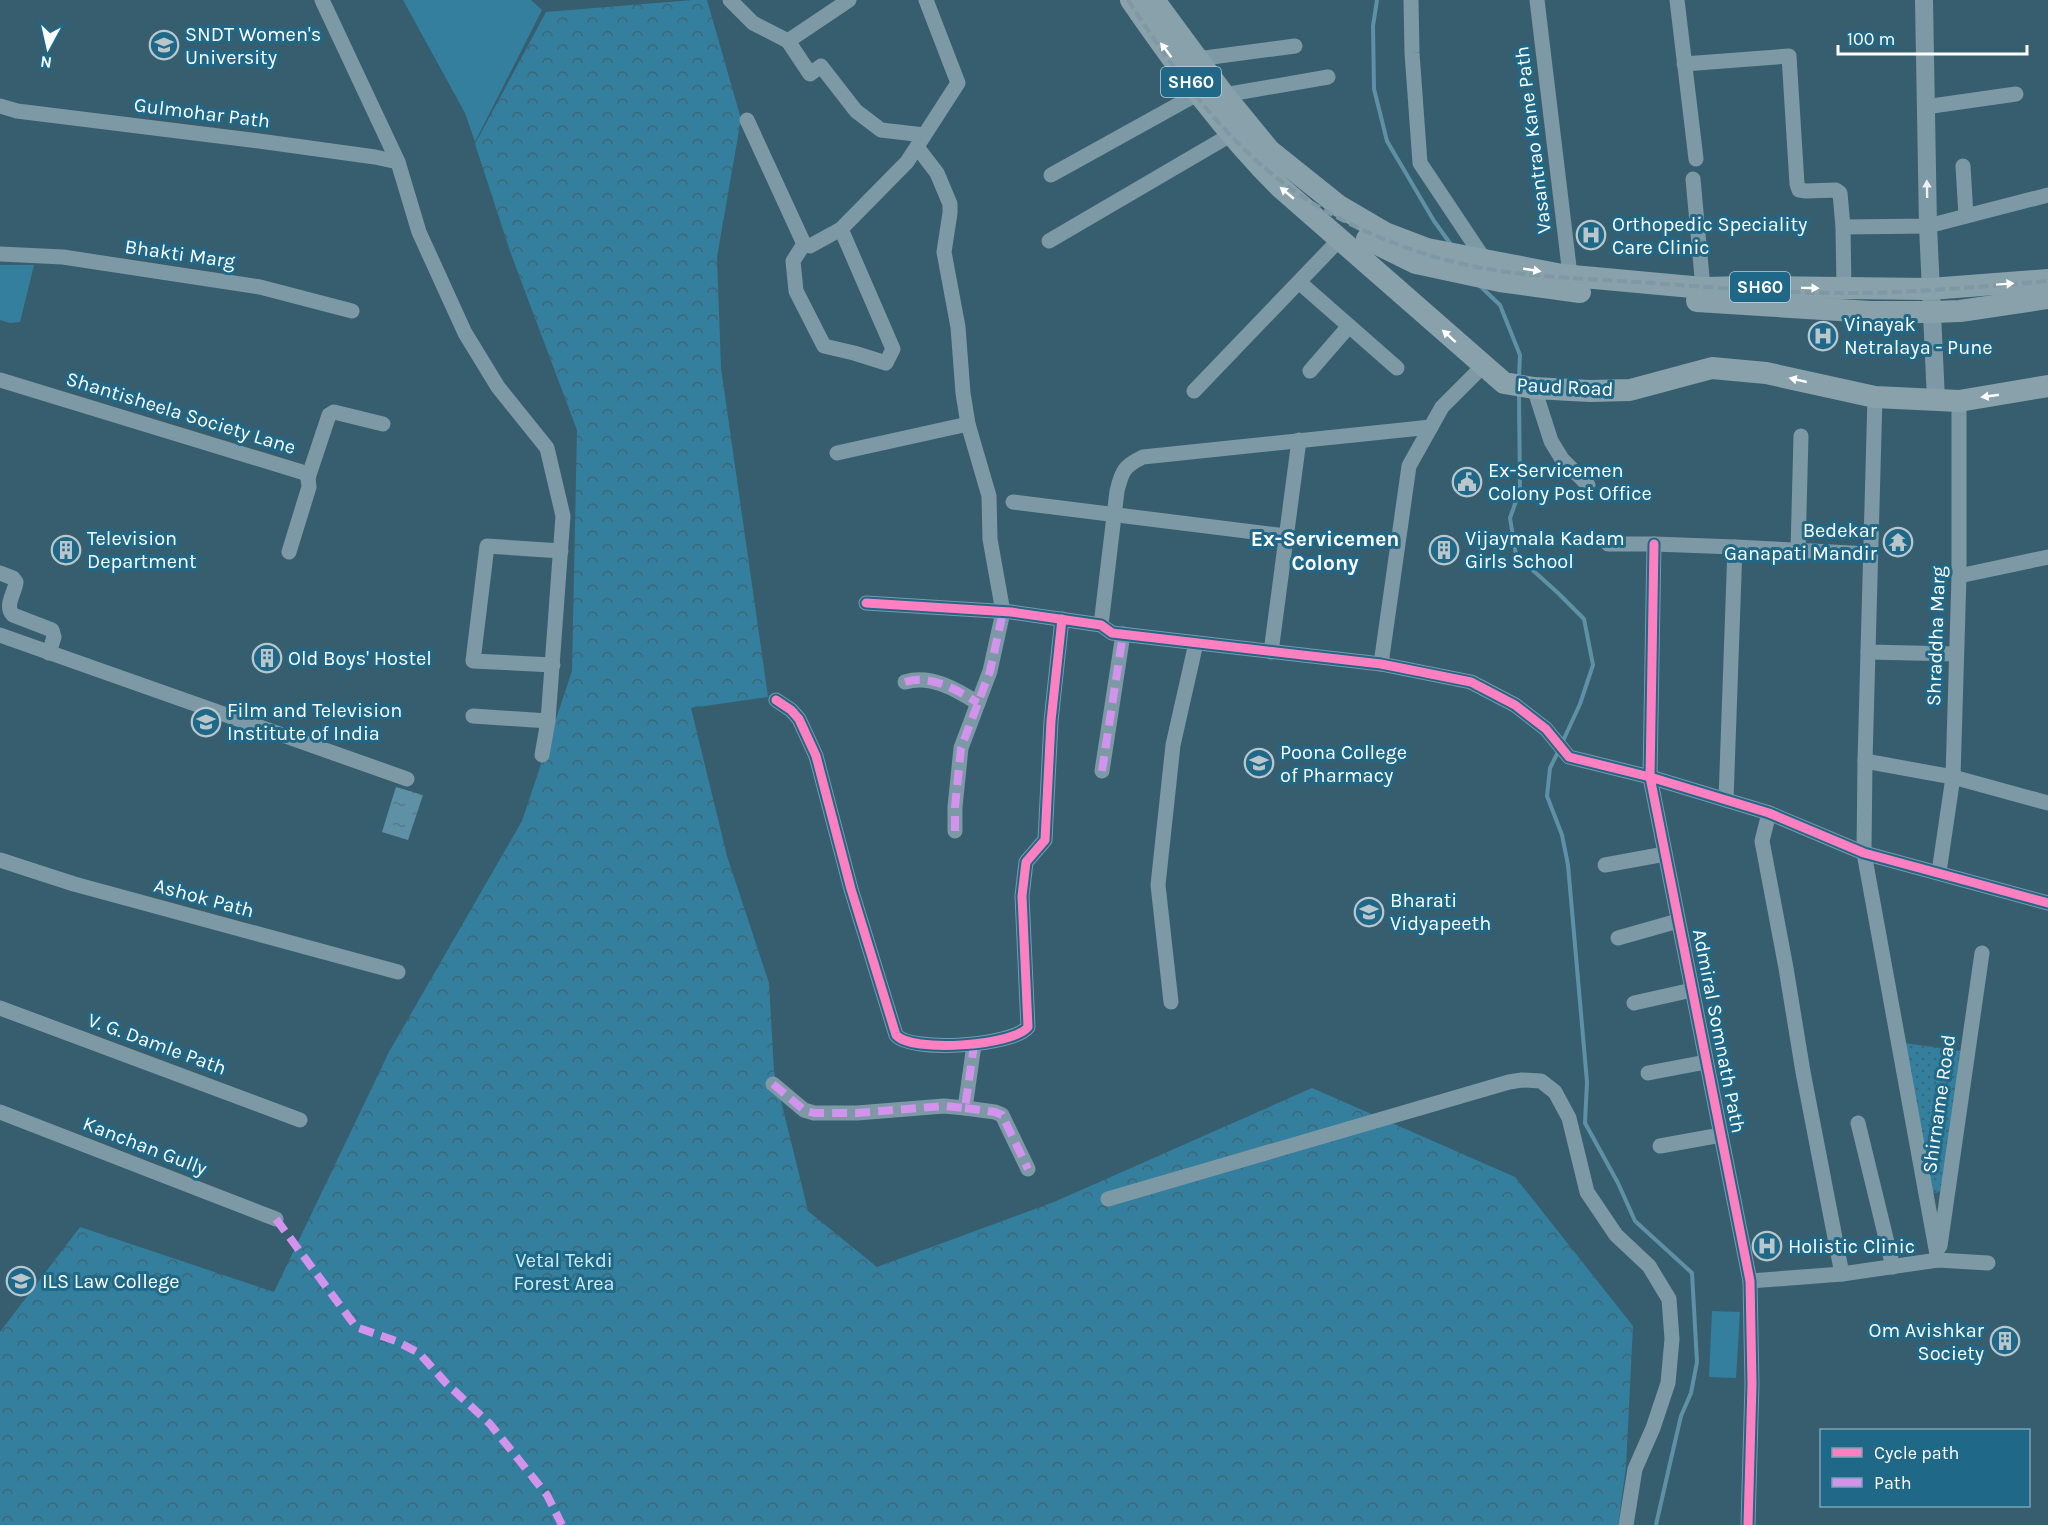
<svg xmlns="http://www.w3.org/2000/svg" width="2048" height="1525" font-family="Karla,sans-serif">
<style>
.grass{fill:#337f9d}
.forest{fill:url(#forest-crowns)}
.park{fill:url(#park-dots)}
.water{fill:url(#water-ripples)}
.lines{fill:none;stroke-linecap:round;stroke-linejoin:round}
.stream{stroke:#5f91a6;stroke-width:4}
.minor{stroke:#7d99a5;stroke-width:15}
.tertiary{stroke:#7d99a5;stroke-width:18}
.primary{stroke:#88a1ab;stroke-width:22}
.rail{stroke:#7e99a3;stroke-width:4;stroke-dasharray:10 4.5;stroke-linecap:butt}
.quiet{stroke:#d193ec;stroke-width:8;stroke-dasharray:15 8;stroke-linecap:butt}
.cycleway-casing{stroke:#1f6887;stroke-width:13}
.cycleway{stroke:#ff80c0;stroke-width:9}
.oneway{fill:#fff}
.oneway2{fill:#ecf0f2}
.labels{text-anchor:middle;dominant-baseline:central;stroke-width:6;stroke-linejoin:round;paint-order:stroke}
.shield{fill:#1f6887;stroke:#bcd2db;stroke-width:1.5}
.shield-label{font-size:18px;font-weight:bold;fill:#fff}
.poi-label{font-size:20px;fill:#fff;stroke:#1f6887;text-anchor:start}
.street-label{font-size:20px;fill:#fff;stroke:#1f6887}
.park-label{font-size:20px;fill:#ccecf8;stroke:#1f6887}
.neighbourhood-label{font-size:21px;font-weight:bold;fill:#fff;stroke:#1f6887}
</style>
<defs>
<pattern id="forest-crowns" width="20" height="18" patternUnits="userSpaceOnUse" patternTransform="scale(1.5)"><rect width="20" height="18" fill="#337f9d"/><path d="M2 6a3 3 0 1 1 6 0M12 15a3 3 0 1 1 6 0" fill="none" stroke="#406674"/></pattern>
<pattern id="park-dots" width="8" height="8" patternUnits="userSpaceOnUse" patternTransform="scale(1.5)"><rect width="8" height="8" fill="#337f9d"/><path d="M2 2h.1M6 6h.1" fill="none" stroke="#406674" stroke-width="1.8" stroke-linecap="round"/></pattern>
<pattern id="water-ripples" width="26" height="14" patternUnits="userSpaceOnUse" patternTransform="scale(1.5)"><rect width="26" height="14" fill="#5f91a6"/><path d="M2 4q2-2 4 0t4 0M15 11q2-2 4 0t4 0" fill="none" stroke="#587986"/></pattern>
</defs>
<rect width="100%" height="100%" fill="#375e6f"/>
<!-- grass -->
<g class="grass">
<polygon points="403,0 531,0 542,10 475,142 465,113"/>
<polygon points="0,265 34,265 20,322 10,323 0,320"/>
<polygon points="1712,1311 1740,1312 1736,1378 1709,1377"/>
</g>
<!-- forest -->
<polygon class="forest" points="693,0 707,0 741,119 717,257 721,368 768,697 691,708 727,856 769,983 774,1072 808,1211 877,1267 1054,1202 1312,1088 1515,1177 1633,1326 1626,1467 1618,1525 0,1525 0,1332 80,1227 274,1292 389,1052 522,821 572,671 577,430 511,254 475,144 546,12"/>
<!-- park -->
<polygon class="park" points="1904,1043 1961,1051 1942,1190 1936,1193 1930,1191"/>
<!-- water -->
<polygon class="water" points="396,787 423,795 408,840 382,832"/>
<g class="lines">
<!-- stream -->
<g class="stream">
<polyline points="1377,0 1373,26 1374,89 1387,141 1434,221 1452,246"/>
<polyline points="1480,286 1500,305 1520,355 1519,377"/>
<polyline points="1519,394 1520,490 1510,518 1516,555 1558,593 1584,619 1593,665 1580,704 1562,743"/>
<polyline points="1559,750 1550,768 1547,796 1562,835 1568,865 1587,1082 1585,1123 1618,1183 1635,1221 1692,1273 1697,1362 1691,1393 1681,1416 1671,1459 1656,1525"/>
</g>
<!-- minor -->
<g class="minor">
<polyline points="322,0 398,162 419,232 465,333 498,387 547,448 563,516 548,721 473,716"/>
<polyline points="730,0 753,23 788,41 849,0"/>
<polyline points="1411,0 1412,53 1420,163 1486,262"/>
<polyline points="1537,0 1570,275"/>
<polyline points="1677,0 1696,159"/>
<polyline points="788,41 810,74 821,66 856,111 881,130 924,135"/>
<polyline points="1197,59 1295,46"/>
<polyline points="1684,64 1789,56 1797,184 1799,190 1806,191 1836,190 1840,193 1843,227 1844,289"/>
<polyline points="1224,95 1328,77"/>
<polyline points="0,106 17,111 259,141 375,157 398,162"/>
<polyline points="1925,107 2016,94"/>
<polyline points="747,120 804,244 810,246 841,229 907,162 958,83 926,0"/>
<polyline points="917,147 937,173 950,204 950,213 944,252 958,327 963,393 968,424 989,496 990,539 1003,612 990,671 961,748 955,807 955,831"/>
<polyline points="1963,166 1966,216"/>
<polyline points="1051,175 1199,93"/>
<polyline points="1693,179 1703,288"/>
<polyline points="1843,227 1928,226 2048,195"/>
<polyline points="1049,241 1232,134"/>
<polyline points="804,244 793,261 796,291 824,346 854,353 886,363 893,349 841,229"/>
<polyline points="0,254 63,257 260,287 352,311"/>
<polyline points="1299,282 1397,368"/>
<polyline points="1310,371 1349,326"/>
<polyline points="0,380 305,473 308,478 309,487 289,552"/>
<polyline points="1534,388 1551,441 1562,459 1588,485"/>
<polyline points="1194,391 1340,239"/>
<polyline points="1875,397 1865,761 1864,853 1938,1260"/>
<polyline points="837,453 968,424"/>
<polyline points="308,478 329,415 334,412 383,424"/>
<polyline points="1013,502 1286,536"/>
<polyline points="1608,544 1654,544 1735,547"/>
<polyline points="1654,544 1650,777 1750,1281 1752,1384 1748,1525"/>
<polyline points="1798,550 1801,436"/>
<path d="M0,573L13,578L16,582C15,593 4,606 13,615L52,630L54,637L49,653"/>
<polyline points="1959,576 2048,557"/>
<polyline points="866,603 1011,612 1101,625 1112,633 1381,664 1471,682 1515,705 1546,729 1569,757 1650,777 1769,813 1864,853 2048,903"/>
<path d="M1101,625L1117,491C1122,471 1124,466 1143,457L1431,427"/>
<polyline points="0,635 407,779"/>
<polyline points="1271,652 1299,440"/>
<polyline points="1868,652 1956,654"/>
<polyline points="1381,664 1409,466 1442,407 1483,366"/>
<polyline points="553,665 473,661 487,546 561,551"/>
<path d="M905,682C931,674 957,690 978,703"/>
<path d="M776,700L791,710L799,719L816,756L851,889L896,1035C911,1053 1013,1046 1028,1027L1022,896L1026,862L1045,840L1051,721L1062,619"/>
<polyline points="542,755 548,721"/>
<polyline points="1865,761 1953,777 2048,803"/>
<polyline points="1102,771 1123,634"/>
<polyline points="1726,800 1735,547 1870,554"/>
<polyline points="1769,813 1762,841 1786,968 1803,1072 1842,1274"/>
<polyline points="0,860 74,884 398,972"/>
<polyline points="1605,865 1665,854"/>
<polyline points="1939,872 1953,777 1959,576 1959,401"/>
<polyline points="1618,938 1678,921"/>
<polyline points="1171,1002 1158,885 1173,745 1196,643"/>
<polyline points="1634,1003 1692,990"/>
<polyline points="0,1008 300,1120"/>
<polyline points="1648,1073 1706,1062"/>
<polyline points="773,1084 804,1110 814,1113 857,1113 944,1106 965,1108 974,1045"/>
<polyline points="965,1108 995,1112 1002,1115 1028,1169"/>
<polyline points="0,1112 276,1219"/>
<polyline points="1858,1123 1893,1267"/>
<polyline points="1660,1146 1721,1135"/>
<polyline points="1108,1199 1509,1082 1522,1080 1541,1081 1555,1092 1569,1118 1587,1192 1616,1235 1649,1266 1669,1299 1672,1339 1668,1383 1653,1428 1635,1469 1626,1525"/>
<polyline points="1940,1246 1982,953"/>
<polyline points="1750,1281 1842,1274 1938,1260 1988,1263"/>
</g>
<!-- tertiary -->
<polyline class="tertiary" points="1924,0 1928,226 1936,400"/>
<!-- primary -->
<g class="primary">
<path d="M1131,0C1176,65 1224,131 1280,187L1504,383L1534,388L1590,391L1630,390L1712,368L1766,373L1875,397L1959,401L2048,386"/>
<polyline points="1154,0 1224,95 1269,150 1339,206 1385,233 1427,249 1562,275 1703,288 1747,287 1930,289 2048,280"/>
<polyline points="1367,239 1416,263 1500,281 1580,292"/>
<polyline points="1697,301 1871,312 1932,312 1960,311 2048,298"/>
</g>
<!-- rail -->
<path class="rail" d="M1128,0C1178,77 1234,155 1314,204C1365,235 1423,257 1482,268C1537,278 1595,279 1651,283C1721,288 1792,294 1863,293C1925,292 1986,286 2048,281"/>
<!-- quiet -->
<g class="quiet">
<path d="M905,682C931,674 957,690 978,703"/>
<polyline points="1102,771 1123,634"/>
<polyline points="955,831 955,807 961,748 990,671 1003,612"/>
<polyline points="773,1084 804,1110 814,1113 857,1113 944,1106 965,1108 974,1045"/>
<polyline points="965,1108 995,1112 1002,1115 1028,1169"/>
<polyline points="276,1219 356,1327 396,1341 419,1353 446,1383 490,1424 547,1495 562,1525"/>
</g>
<!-- cycleway casing -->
<g class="cycleway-casing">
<g id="cycleway">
<polyline points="1654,544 1650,777 1750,1281 1752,1384 1748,1525"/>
<polyline points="866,603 1011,612 1101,625 1112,633 1381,664 1471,682 1515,705 1546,729 1569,757 1650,777 1769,813 1864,853 2048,903"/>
<path d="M776,700L791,710L799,719L816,756L851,889L896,1035C911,1053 1013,1046 1028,1027L1022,896L1026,862L1045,840L1051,721L1062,619"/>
</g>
</g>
<!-- cycleway -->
<use href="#cycleway" class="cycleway"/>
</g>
<!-- one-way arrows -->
<defs><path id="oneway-solid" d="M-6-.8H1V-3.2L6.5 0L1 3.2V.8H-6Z" transform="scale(1.5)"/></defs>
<g class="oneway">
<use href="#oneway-solid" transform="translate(1166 50) rotate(-127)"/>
<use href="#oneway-solid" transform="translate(1287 193) rotate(-140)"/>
<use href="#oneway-solid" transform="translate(1532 270) rotate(9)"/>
<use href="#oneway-solid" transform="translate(2005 284) rotate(-4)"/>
<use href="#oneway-solid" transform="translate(1810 288) rotate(1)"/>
<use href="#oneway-solid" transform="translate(1449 336) rotate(-138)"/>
<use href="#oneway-solid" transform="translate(1798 380) rotate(-167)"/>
<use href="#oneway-solid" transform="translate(1990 396) rotate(172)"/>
</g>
<use class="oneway2" href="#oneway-solid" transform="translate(1927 189) rotate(-91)"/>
<!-- icons -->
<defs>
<g id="university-ring" transform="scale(1.5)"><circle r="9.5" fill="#1f6887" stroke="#b9c7cd" stroke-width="1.5"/><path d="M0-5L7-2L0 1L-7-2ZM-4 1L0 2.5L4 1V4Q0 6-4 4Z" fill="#b9c7cd"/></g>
<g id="hospital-ring" transform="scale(1.5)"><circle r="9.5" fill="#1f6887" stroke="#b9c7cd" stroke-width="1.5"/><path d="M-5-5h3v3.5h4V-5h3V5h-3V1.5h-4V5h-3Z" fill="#b9c7cd"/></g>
<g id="civic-ring" transform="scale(1.5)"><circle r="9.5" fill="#1f6887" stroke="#b9c7cd" stroke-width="1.5"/><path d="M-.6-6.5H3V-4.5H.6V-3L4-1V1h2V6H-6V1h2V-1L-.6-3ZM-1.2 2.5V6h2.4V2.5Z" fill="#b9c7cd"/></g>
<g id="temple-ring" transform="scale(1.5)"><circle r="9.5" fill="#1f6887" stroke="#b9c7cd" stroke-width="1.5"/><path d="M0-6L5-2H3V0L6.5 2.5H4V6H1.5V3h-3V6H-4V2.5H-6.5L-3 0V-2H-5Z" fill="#b9c7cd"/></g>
<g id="building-ring" transform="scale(1.5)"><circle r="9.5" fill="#1f6887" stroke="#b9c7cd" stroke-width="1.5"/><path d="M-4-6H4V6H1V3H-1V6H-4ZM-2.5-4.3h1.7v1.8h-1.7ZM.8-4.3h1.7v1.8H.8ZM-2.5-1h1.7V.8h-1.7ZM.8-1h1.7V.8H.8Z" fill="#b9c7cd"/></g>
</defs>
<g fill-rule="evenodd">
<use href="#university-ring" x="164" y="45"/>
<use href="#hospital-ring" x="1591" y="235"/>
<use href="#hospital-ring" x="1823" y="336"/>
<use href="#civic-ring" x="1467" y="482"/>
<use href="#temple-ring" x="1898" y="542"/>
<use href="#building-ring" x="66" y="550"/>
<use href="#building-ring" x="1444" y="550"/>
<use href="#building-ring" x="267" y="658"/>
<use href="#university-ring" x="206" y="722"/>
<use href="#university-ring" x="1259" y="763"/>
<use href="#university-ring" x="1369" y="912"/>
<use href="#hospital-ring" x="1767" y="1246"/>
<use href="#university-ring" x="21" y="1281"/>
<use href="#building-ring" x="2005" y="1341"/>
</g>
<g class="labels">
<!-- shield labels -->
<g class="shield">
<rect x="1161" y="67" width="60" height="30" rx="4.5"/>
<rect x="1730" y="272" width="60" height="30" rx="4.5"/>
</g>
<g class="shield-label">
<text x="1191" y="82">SH60</text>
<text x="1760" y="287">SH60</text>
</g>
<!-- poi labels -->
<g class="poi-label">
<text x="185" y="34">SNDT Women's<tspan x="185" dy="23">University</tspan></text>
<text x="1612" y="224">Orthopedic Speciality<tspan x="1612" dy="23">Care Clinic</tspan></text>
<text x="1844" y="324">Vinayak<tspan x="1844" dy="23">Netralaya - Pune</tspan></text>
<text x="1488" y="470">Ex-Servicemen<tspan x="1488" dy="23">Colony Post Office</tspan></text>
<text x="1877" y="530" text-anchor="end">Bedekar<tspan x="1877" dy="23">Ganapati Mandir</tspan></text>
<text x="87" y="538">Television<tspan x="87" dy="23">Department</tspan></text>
<text x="1465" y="538">Vijaymala Kadam<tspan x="1465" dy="23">Girls School</tspan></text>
<text x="288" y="658">Old Boys' Hostel</text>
<text x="227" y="710">Film and Television<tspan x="227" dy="23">Institute of India</tspan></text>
<text x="1280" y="752">Poona College<tspan x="1280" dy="23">of Pharmacy</tspan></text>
<text x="1390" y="900">Bharati<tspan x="1390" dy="23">Vidyapeeth</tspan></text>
<text x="1788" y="1246">Holistic Clinic</text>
<text x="42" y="1281">ILS Law College</text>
<text x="1984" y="1330" text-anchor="end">Om Avishkar<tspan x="1984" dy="23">Society</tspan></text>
</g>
<!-- street labels -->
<g class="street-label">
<text transform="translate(202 113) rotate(7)">Gulmohar Path</text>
<text transform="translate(1533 140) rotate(-97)">Vasantrao Kane Path</text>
<text transform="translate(180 254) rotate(8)">Bhakti Marg</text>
<text transform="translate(1565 387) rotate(3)">Paud Road</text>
<text transform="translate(181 413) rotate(17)">Shantisheela Society Lane</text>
<text transform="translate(1936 636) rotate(-88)">Shraddha Marg</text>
<text transform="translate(204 898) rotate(15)">Ashok Path</text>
<text transform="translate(1719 1031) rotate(79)">Admiral Somnath Path</text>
<text transform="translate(157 1044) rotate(20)">V. G. Damle Path</text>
<text transform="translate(1939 1104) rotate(-82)">Shirname Road</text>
<text transform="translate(145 1146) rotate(21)">Kanchan Gully</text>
</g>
<!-- park labels -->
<g class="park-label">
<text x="564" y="1260">Vetal Tekdi<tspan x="564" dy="23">Forest Area</tspan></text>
</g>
<!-- neighbourhood labels -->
<g class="neighbourhood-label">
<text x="1325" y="539">Ex-Servicemen<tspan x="1325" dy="24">Colony</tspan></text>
</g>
</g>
<!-- legend -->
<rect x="1820" y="1429" width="210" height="78" fill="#1f6887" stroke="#79a4b7" stroke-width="1.5"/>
<rect x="1832" y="1448" width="30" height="9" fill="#ff80c0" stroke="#79a4b7" stroke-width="1.5"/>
<text x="1874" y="1459" font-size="18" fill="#ffffff">Cycle path</text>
<rect x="1832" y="1478" width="30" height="9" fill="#d193ec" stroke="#79a4b7" stroke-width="1.5"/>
<text x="1874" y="1489" font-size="18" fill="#ffffff">Path</text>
<!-- north arrow -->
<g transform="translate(48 48) rotate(188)" stroke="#1f6887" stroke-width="4.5" paint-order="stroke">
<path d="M0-4.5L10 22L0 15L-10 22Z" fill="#ffffff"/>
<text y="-9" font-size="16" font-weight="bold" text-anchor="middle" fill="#ffffff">N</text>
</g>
<!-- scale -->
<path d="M1838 45v9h189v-9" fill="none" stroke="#ffffff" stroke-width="3"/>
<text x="1847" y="45" font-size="18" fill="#ffffff" stroke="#1f6887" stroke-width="4.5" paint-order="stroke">100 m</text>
</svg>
